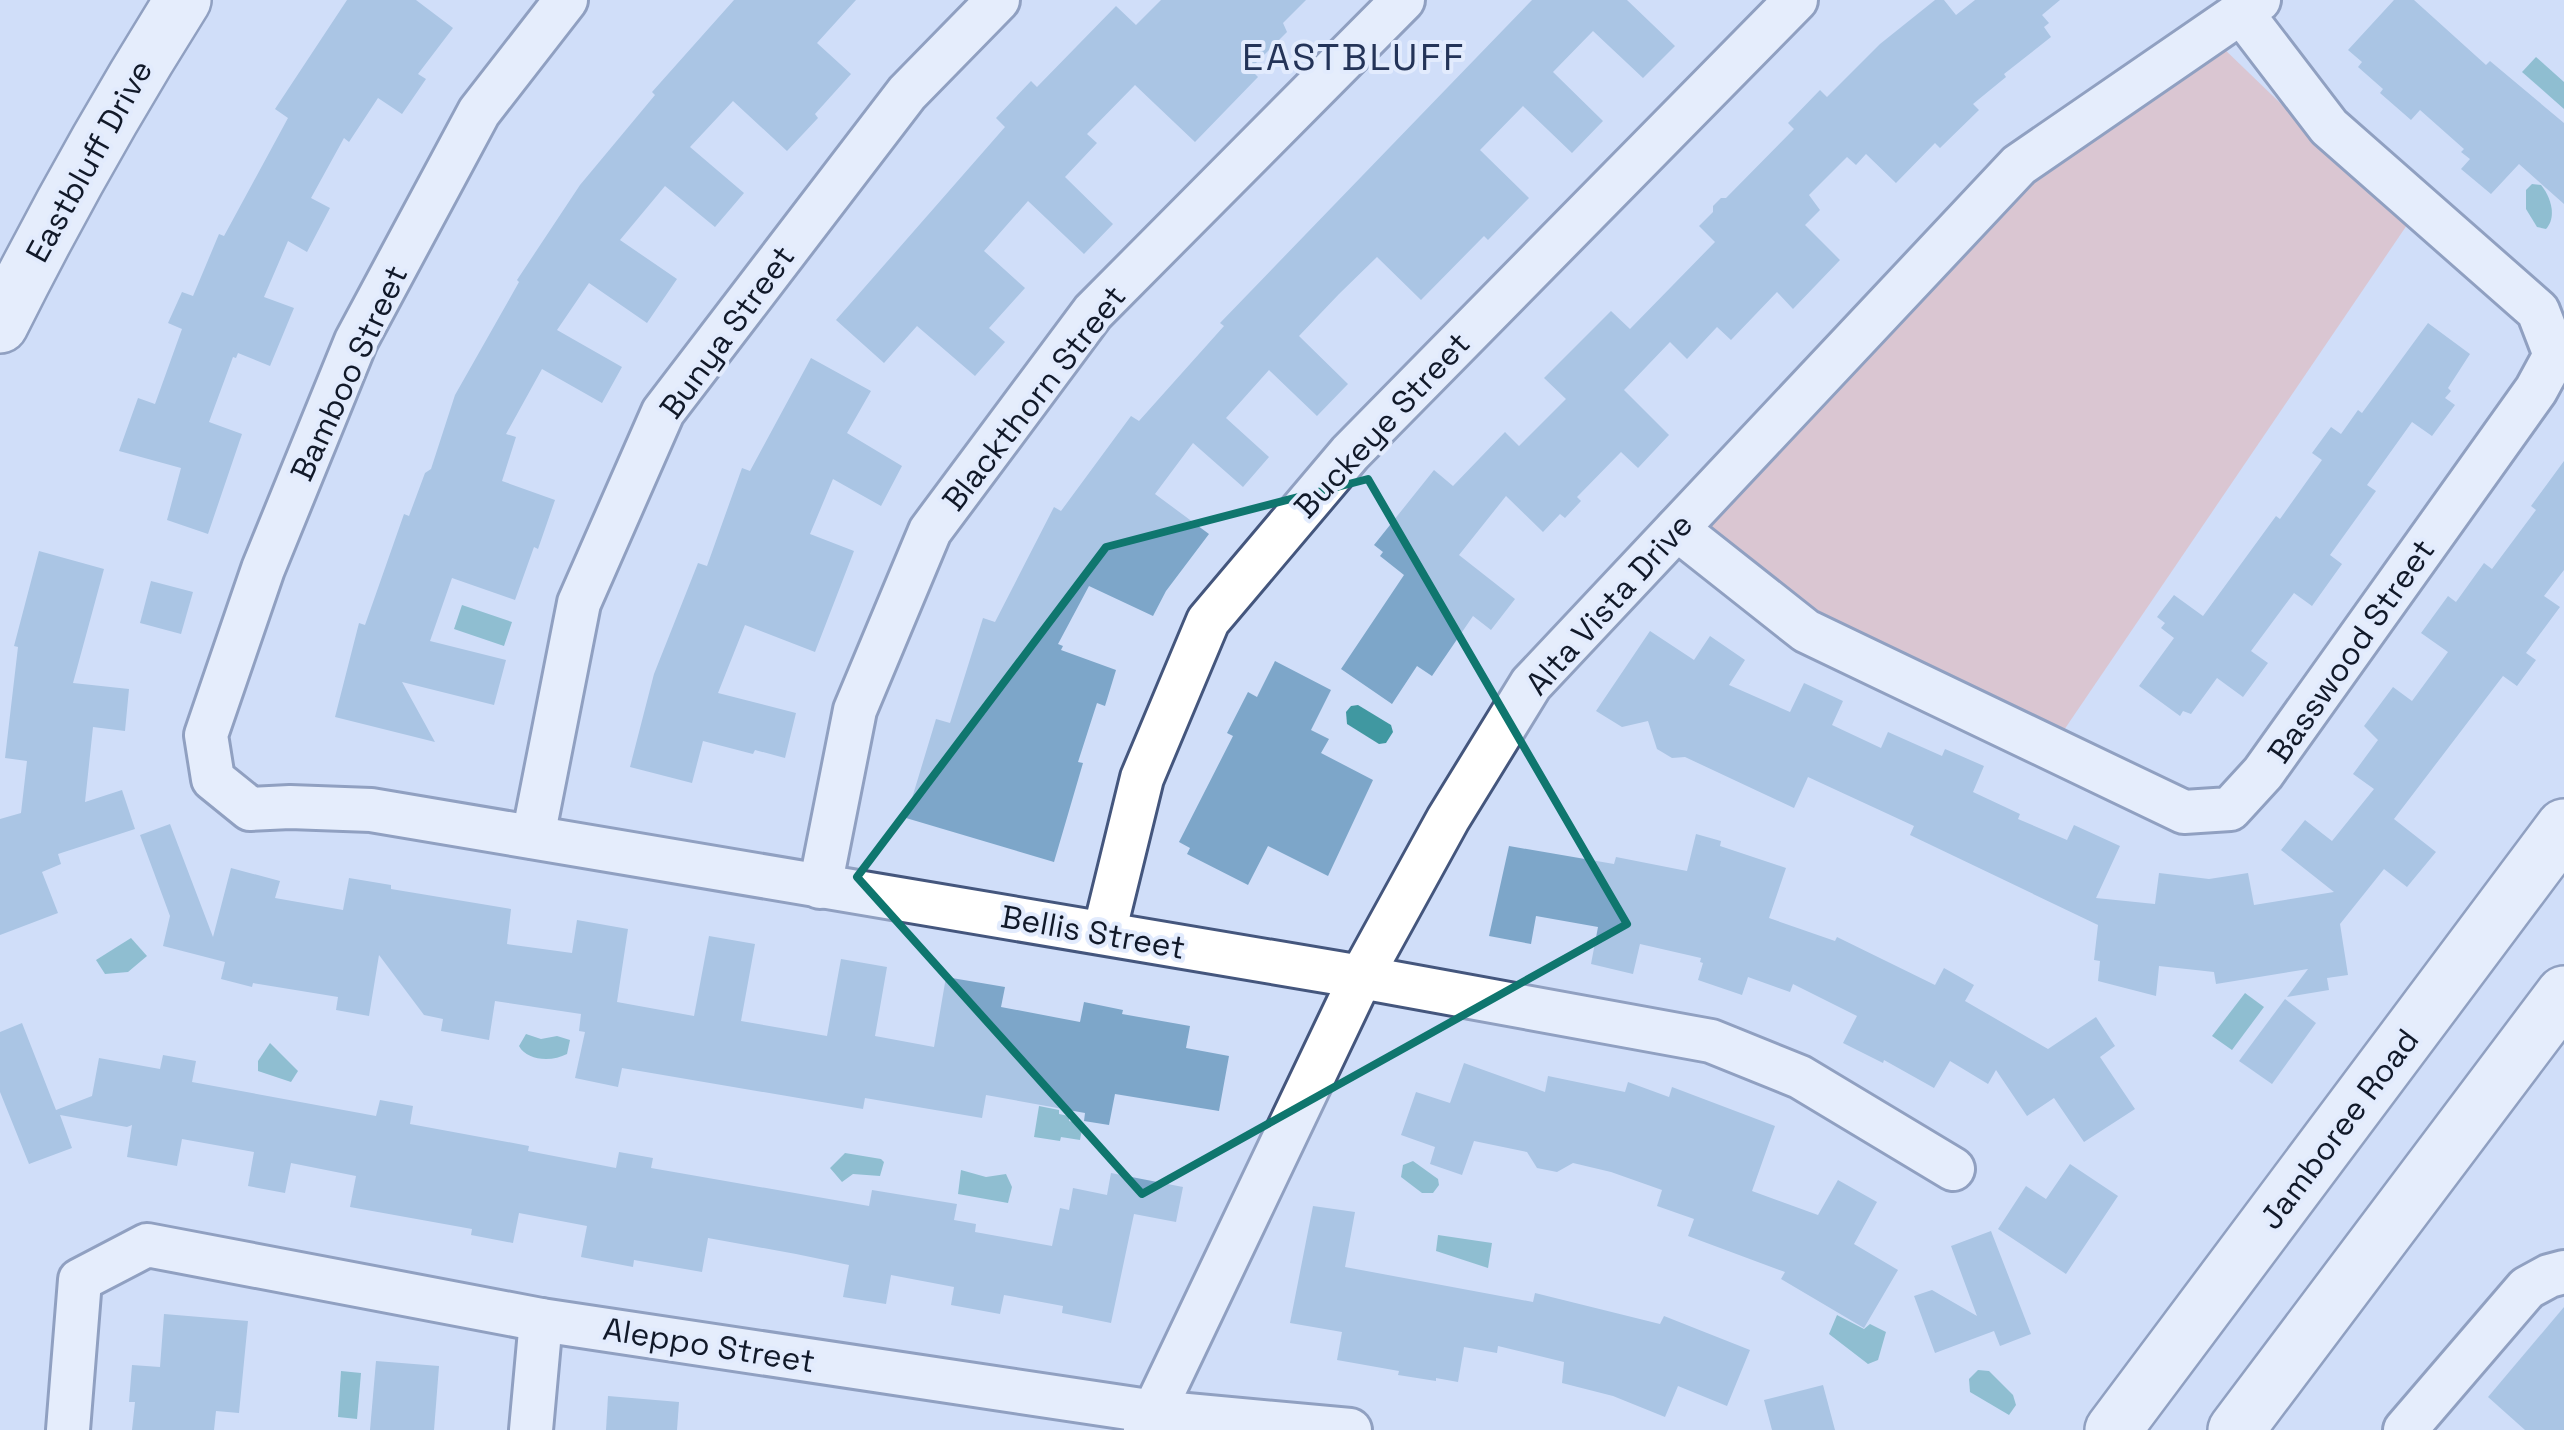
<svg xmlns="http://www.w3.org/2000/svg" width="2564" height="1430" font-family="'Space Grotesk',sans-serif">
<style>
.green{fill:#e6a9a3}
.water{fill:#4098a1}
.building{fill:#7da6c9}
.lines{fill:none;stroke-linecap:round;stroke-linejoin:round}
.minor-casing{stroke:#44567d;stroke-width:48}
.major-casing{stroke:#44567d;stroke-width:60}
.minor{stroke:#fff;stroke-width:42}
.major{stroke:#fff;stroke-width:55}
.marked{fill:none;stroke:#0f766e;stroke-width:8;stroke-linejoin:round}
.labels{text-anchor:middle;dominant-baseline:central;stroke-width:8;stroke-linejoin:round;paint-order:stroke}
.street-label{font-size:32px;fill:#111929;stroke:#e2ebfd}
.quarter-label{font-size:38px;letter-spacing:2.5px;fill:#243458;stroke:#e2ebfd}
</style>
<rect width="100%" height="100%" fill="#d0def9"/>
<!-- green -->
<polygon class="green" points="2219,44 2407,225 2062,733 1813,617 1708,524 2021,183"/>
<!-- water -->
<g class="water">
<polygon points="2536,57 2564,82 2564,109 2522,72"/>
<path d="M2532,184L2541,185C2551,197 2557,217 2546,229L2537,227L2526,209V190Z"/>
<polygon points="462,605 512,622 504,646 454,629"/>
<polygon points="1358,705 1391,725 1393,732 1386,743 1379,744 1347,724 1346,712 1351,706"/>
<polygon points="131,938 147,956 128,972 105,974 96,960"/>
<polygon points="2245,993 2264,1007 2232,1050 2212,1036"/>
<path d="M526,1034L541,1039L557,1036L570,1040L567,1054C552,1062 527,1061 519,1046Z"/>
<polygon points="270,1043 298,1071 291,1082 258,1071 258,1061"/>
<polygon points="1039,1106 1059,1110 1059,1114 1069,1116 1069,1121 1083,1124 1080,1140 1061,1137 1060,1141 1034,1137"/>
<polygon points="845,1153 881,1159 884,1162 880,1176 853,1174 842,1182 830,1168"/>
<polygon points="1413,1161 1438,1179 1439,1185 1433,1193 1422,1193 1401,1177 1403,1165"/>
<polygon points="961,1170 986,1177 1006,1174 1012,1187 1008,1203 958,1194"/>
<polygon points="1438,1235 1492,1243 1488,1268 1436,1251"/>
<polygon points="1837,1315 1864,1329 1870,1324 1886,1332 1878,1360 1868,1364 1829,1334"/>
<polygon points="1978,1370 1989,1371 2013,1395 2016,1405 2009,1415 1970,1392 1969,1379"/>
<polygon points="341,1371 361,1373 357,1419 338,1417"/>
</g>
<!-- building -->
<g class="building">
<polygon points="347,0 416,0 453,28 418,74 426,79 402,114 378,98 349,142 344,138 311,198 330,208 307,252 288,241 264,297 294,308 270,366 238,353 236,358 233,357 209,422 242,434 208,534 167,520 181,468 119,451 138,398 155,404 182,329 168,323 182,292 193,296 219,234 224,236 288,118 275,109"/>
<polygon points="734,0 856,0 817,43 851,74 815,114 818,118 787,151 733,101 690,147 744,193 715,227 665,186 620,240 677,279 647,323 589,283 557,330 622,367 602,403 542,369 506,434 516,437 502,481 555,500 538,549 534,547 515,600 452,578 430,641 506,660 494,705 402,682 435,742 335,717 359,623 365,625 404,514 409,516 425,473 431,469 455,395 519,282 517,280 580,185 655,95 652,92"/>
<polygon points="1161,0 1306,0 1283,23 1287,32 1250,69 1258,77 1195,142 1135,85 1087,134 1097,143 1065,177 1113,224 1084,254 1028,201 984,251 1025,288 989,328 1005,342 975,376 917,326 884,363 836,320 1005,127 996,118 1031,81 1037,87 1116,6 1136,25"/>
<polygon points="1532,0 1627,0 1675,46 1643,78 1593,31 1553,72 1603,121 1572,153 1523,106 1480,150 1529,198 1488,240 1484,236 1421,300 1377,257 1339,294 1299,336 1348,384 1317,416 1269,370 1226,418 1269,457 1243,487 1193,443 1155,494 1209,534 1166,591 1153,616 1089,586 1058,644 1063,646 1061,650 1116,670 1105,706 1097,703 1078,762 1083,763 1054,862 906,818 936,719 950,723 983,618 995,622 1054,507 1061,511 1131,416 1139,421 1224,326 1220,323"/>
<polygon points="1935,0 1944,0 1956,15 1975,0 2060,0 2042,15 2049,23 2044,27 2051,37 2004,74 2006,77 1973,104 1979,110 1940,148 1935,143 1896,183 1866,154 1856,165 1847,157 1809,195 1820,210 1805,225 1840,260 1793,309 1777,292 1731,340 1717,327 1687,359 1670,342 1624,390 1669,435 1638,468 1621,452 1577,497 1581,501 1565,518 1560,514 1543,532 1506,496 1459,555 1515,599 1491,630 1473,616 1432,676 1417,666 1392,704 1341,669 1404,575 1380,556 1383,552 1374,545 1434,470 1453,486 1505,432 1519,446 1566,399 1544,378 1611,311 1630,329 1715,242 1699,226 1713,212 1713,206 1721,198 1726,198 1794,129 1788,123 1820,90 1827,97 1880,44"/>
<polygon points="2394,0 2414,0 2486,65 2490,61 2564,123 2564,204 2519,164 2491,194 2461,169 2470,159 2461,152 2464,149 2420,110 2411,120 2380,93 2383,89 2358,67 2362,62 2348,50"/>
<polygon points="2428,323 2470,354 2448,388 2451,391 2445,398 2455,405 2432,436 2412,422 2367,485 2376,491 2330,555 2342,564 2312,606 2294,593 2251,651 2268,663 2243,697 2217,678 2191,714 2183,711 2180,716 2139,686 2174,638 2161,628 2165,623 2157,617 2174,595 2203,616 2276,516 2280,519 2322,460 2312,453 2331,427 2341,434 2358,410 2362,413"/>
<polygon points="811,358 871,391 847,433 902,466 881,506 833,479 810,534 854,551 815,652 745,625 718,693 796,713 785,758 755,750 753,754 703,741 692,783 630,767 654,674 698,563 707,566 742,468 750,471"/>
<polygon points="2564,461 2564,570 2544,596 2560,607 2526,653 2536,660 2517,686 2503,676 2394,819 2436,852 2407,887 2384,869 2340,924 2348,975 2327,978 2329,990 2287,997 2308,969 2216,984 2214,972 2159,966 2156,996 2098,981 2100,961 2094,960 2098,925 1910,835 1914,826 1808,777 1794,808 1685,757 1672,758 1657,749 1648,721 1622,727 1596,711 1650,631 1694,660 1710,636 1745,660 1729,685 1790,712 1804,683 1843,701 1832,725 1881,748 1888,732 1942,756 1945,749 1984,766 1973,792 2020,814 2018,819 2067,840 2074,825 2120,846 2096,898 2155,904 2159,873 2209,879 2248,873 2254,905 2334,892 2281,850 2305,820 2332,841 2374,789 2353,774 2378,740 2364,726 2393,687 2412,701 2448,652 2421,633 2448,596 2456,602 2484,563 2492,569 2536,510 2531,506"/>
<polygon points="39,551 104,569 73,683 129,689 125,731 93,727 85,802 122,790 135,829 58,854 61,864 42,872 58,913 0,935 0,819 21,813 27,761 5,758 18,647 14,646"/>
<polygon points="151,581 193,592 181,634 140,623"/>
<polygon points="1275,661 1331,690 1311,730 1329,739 1321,753 1373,780 1328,876 1268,846 1248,885 1187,854 1190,848 1179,842 1233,736 1227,733 1248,692 1257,697"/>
<polygon points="170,824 213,937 231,868 280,881 275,898 343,910 349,878 391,885 391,889 511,909 507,944 572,953 577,920 628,929 617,1002 694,1016 709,936 755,944 741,1021 827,1036 841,959 887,967 875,1036 934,1047 946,977 1005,987 1001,1007 1080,1022 1084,1002 1123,1010 1122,1014 1190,1026 1186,1048 1229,1056 1219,1111 1115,1094 1109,1125 1084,1121 1085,1113 986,1095 982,1118 865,1098 863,1109 622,1068 618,1087 575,1078 585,1032 579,1031 581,1014 495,1001 489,1040 441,1031 443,1019 424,1015 379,955 369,1016 336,1010 338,997 253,983 252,987 221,979 225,962 163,946 170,916 140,835"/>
<polygon points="1696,834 1721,841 1720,846 1786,868 1769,918 1835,941 1837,937 1935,985 1944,968 1974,985 1965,1001 2048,1049 2096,1017 2115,1046 2100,1057 2135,1109 2084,1142 2054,1098 2027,1116 1996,1070 1988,1084 1950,1061 1934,1088 1884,1060 1883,1063 1843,1043 1857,1016 1793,984 1790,992 1748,977 1742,995 1698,980 1703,963 1700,962 1701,958 1640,944 1633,974 1591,964 1598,927 1536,916 1531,944 1489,936 1509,846 1614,864 1616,857 1687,871"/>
<polygon points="2285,999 2316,1023 2272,1084 2239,1061"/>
<polygon points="22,1023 56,1110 92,1096 99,1058 160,1069 163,1055 196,1061 192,1082 376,1116 380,1100 413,1106 410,1124 529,1146 528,1151 616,1168 619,1152 653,1158 651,1168 869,1206 872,1190 957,1204 954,1220 976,1224 975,1232 1052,1246 1060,1208 1069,1210 1073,1188 1107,1195 1111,1173 1183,1187 1176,1222 1134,1214 1111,1323 1062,1313 1063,1306 1004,1295 1000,1314 951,1305 954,1287 891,1275 886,1304 843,1297 849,1265 796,1254 708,1238 702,1272 634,1260 633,1267 581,1257 587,1226 519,1213 513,1243 471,1235 472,1229 350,1207 356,1176 291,1163 285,1193 248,1186 254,1152 182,1139 177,1166 127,1157 132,1125 127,1127 60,1115 72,1148 29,1164 0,1092 0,1032"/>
<polygon points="1464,1063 1545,1092 1548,1076 1625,1092 1628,1082 1669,1097 1672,1087 1775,1126 1752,1191 1818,1215 1838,1180 1877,1202 1854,1244 1898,1270 1864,1328 1781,1279 1785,1272 1688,1236 1694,1219 1657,1206 1662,1190 1611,1172 1573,1163 1557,1172 1537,1168 1527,1152 1474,1141 1462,1175 1430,1164 1435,1147 1401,1135 1416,1092 1450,1103"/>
<polygon points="2070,1164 2118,1196 2066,1274 1998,1229 2026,1186 2046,1199"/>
<polygon points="1313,1206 1355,1212 1345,1267 1533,1302 1535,1293 1660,1324 1664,1316 1750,1350 1727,1406 1678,1386 1665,1417 1613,1396 1562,1383 1564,1362 1498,1346 1497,1353 1464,1347 1458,1382 1436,1378 1436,1381 1398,1375 1399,1371 1337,1360 1342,1332 1290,1323"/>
<polygon points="1991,1231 2031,1334 2000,1346 1994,1331 1935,1353 1914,1296 1932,1290 1977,1316 1951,1246"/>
<polygon points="2564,1307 2564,1430 2525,1430 2488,1397"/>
<polygon points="164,1314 248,1321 239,1413 216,1411 214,1430 132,1430 135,1402 129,1402 132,1365 160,1367"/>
<polygon points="376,1361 439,1366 434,1430 370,1430"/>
<polygon points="1823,1385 1835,1430 1772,1430 1764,1400"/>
<polygon points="608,1396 679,1402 677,1430 606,1430"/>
</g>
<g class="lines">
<!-- minor casing -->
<g class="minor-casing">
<g id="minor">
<polyline points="566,0 479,112 356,341 263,569 206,735 213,779 250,809 290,807 371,810 1361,977 1711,1041 1800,1077 1953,1169"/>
<polyline points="1677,529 1806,631 2184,812 2230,809 2263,773 2536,390 2555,355 2538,311 2329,127 2241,12"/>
<polyline points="533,837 579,603 663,412 907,93 998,0"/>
<polyline points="820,887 855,710 930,531 1093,312 1403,0"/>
<polyline points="1104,933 1142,778 1208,621 1350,453 1796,0"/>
<polyline points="68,1430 80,1280 147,1245 541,1320 1155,1412 1350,1430"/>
<polyline points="531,1430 541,1320"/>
<polyline points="1145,1430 1361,977 1448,819 1531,684 2019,165 2259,0"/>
<polyline points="2405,1430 2527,1288 2549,1276 2564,1272"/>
</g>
</g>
<!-- major casing -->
<g class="major-casing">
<g id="major">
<path d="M0,325C56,213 116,106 183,0"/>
<polyline points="2113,1430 2564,827"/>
<polyline points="2236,1430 2564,994"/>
</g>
</g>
<!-- minor -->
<use href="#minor" class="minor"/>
<!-- major -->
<use href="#major" class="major"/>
</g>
<!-- marked area -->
<path d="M0 0H2564V1430H0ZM1368,479L1627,924L1142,1194L857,877L1106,547Z" fill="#d0def9" fill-opacity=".55" fill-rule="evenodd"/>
<path class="marked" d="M1368,479L1627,924L1142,1194L857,877L1106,547Z"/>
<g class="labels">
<!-- street labels -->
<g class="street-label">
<text transform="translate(89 161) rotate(-61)">Eastbluff Drive</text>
<text transform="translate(727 332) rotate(-54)">Bunya Street</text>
<text transform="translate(349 373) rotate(-65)">Bamboo Street</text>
<text transform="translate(1034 398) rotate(-52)">Blackthorn Street</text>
<text transform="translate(1382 425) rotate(-47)">Buckeye Street</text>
<text transform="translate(1609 604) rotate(-48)">Alta Vista Drive</text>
<text transform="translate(2351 651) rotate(-55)">Basswood Street</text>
<text transform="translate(1093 932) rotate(10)">Bellis Street</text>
<text transform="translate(2339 1129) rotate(-53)">Jamboree Road</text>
<text transform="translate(709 1345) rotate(9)">Aleppo Street</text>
</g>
<!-- quarter labels -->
<g class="quarter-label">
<text x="1354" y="57">EASTBLUFF</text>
</g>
</g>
</svg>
